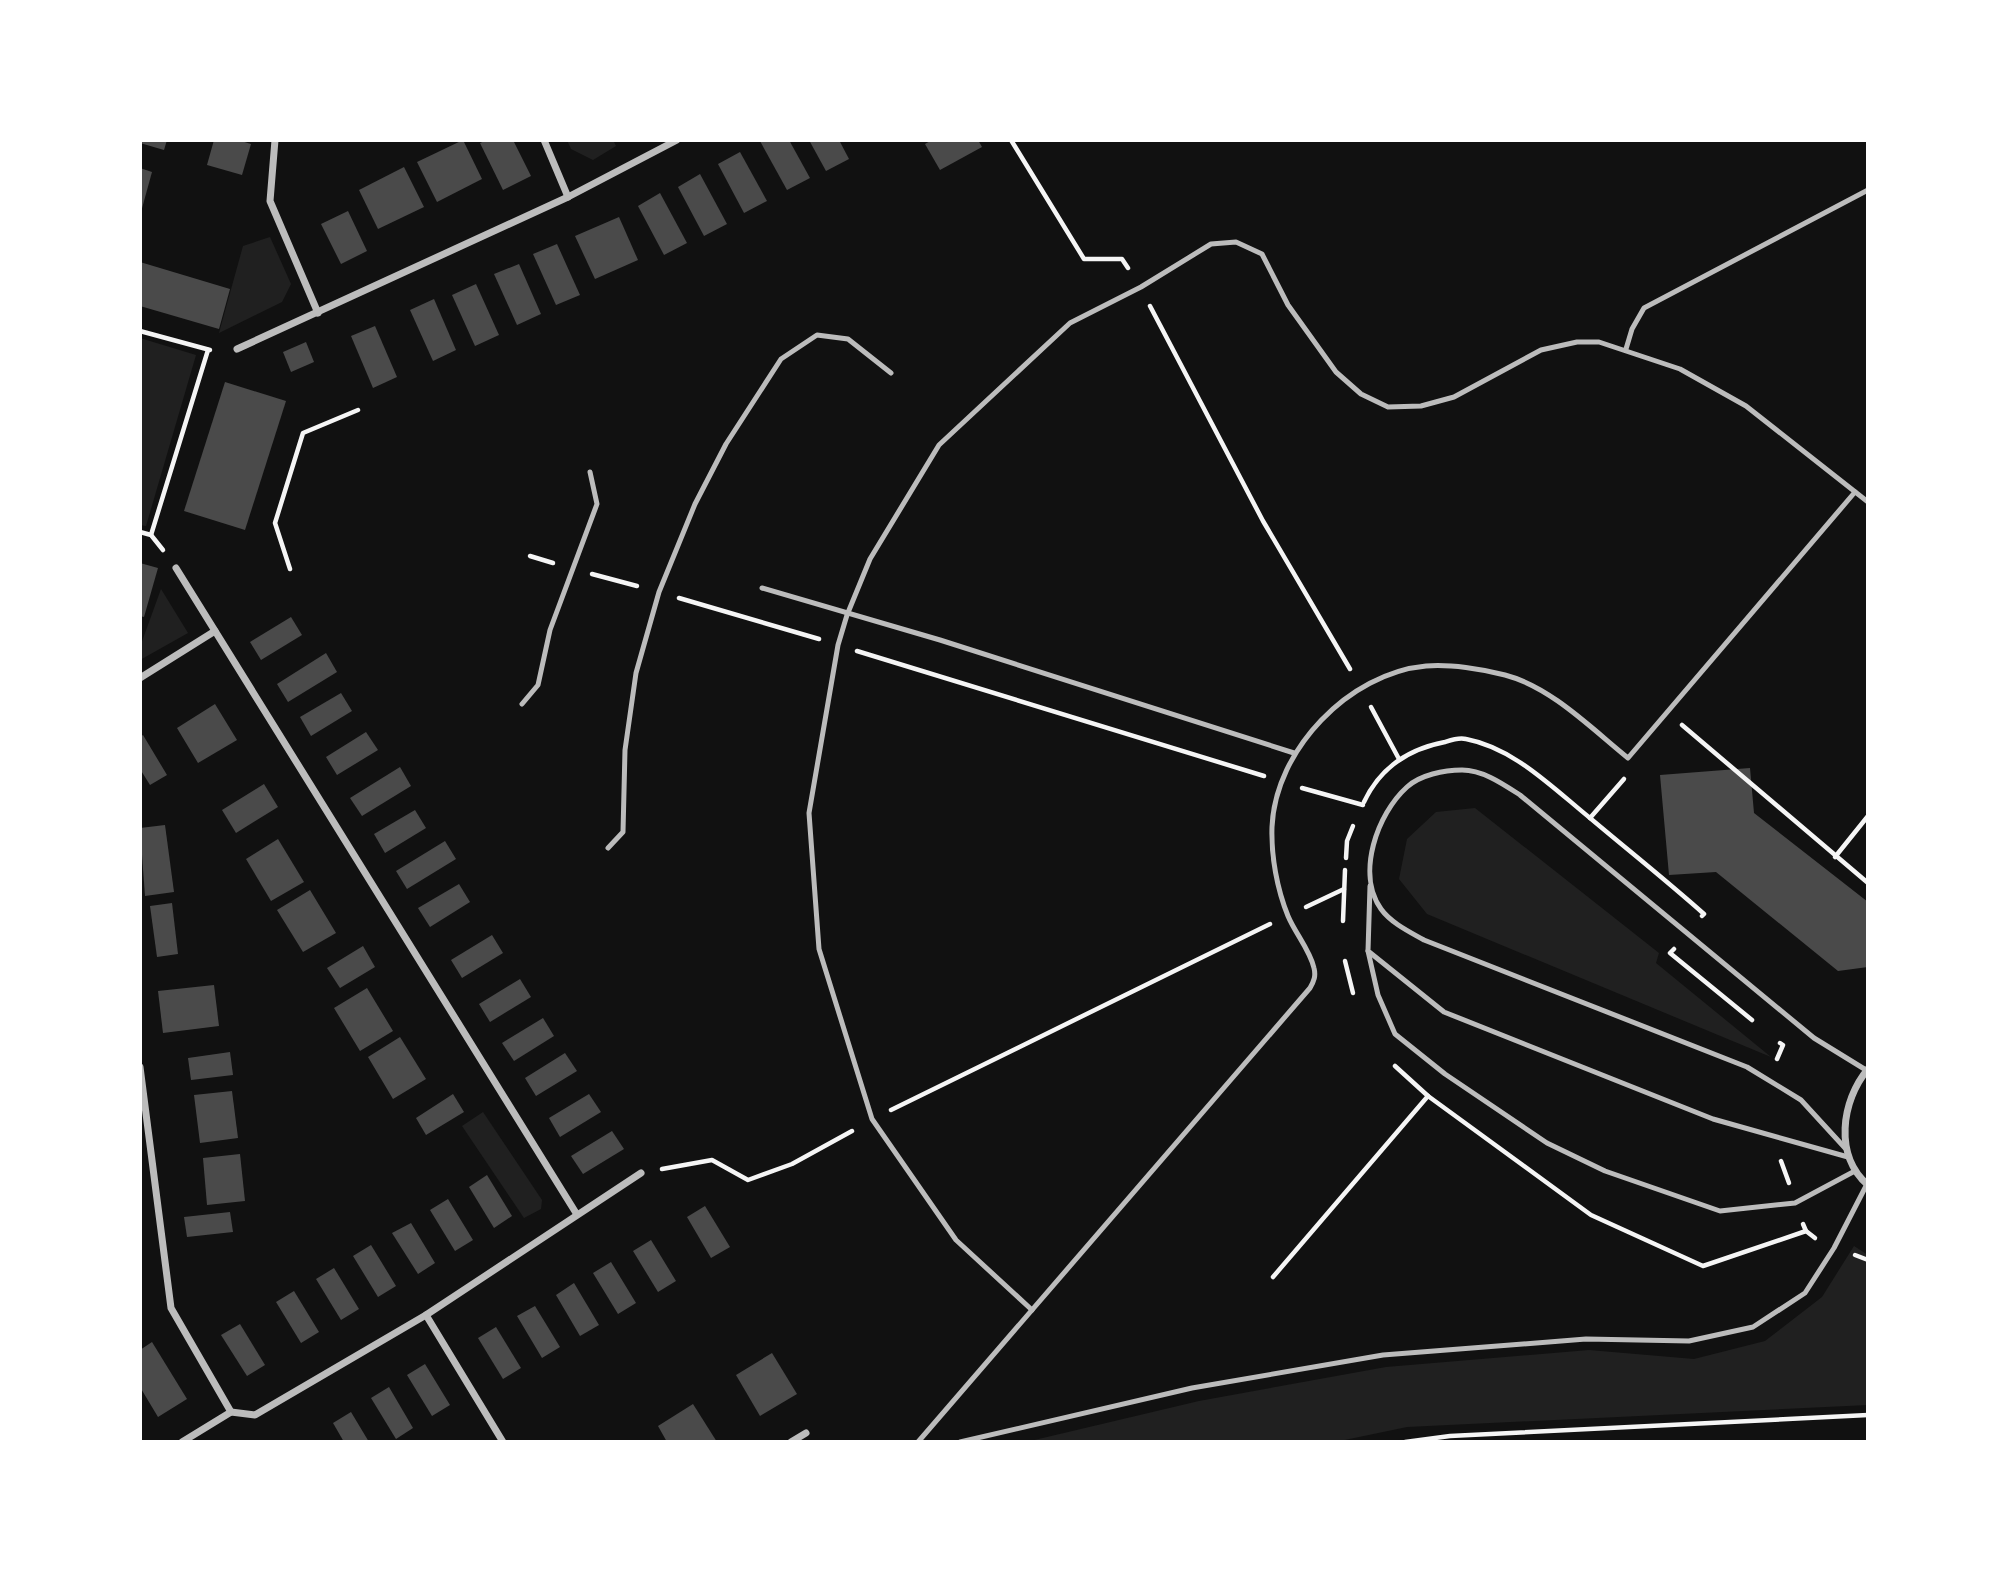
<svg xmlns="http://www.w3.org/2000/svg" width="2008" height="1582" font-family="Quicksand,sans-serif">
<style>
.green{fill:#202020}
.building{fill:#4a4a4a}
.lines{fill:none;stroke-linecap:round;stroke-linejoin:round}
.path{stroke:#f5f5f5;stroke-width:4.5}
.service{stroke:#bcbcbc;stroke-width:5}
.minor{stroke:#bcbcbc;stroke-width:7}
</style>
<rect width="100%" height="100%" fill="#111"/>
<!-- green -->
<g class="green">
<polygon points="567,140 613,140 616,146 593,160 571,149"/>
<polygon points="270,237 291,284 282,302 219,333 243,246"/>
<polygon points="140,338 196,355 146,526 140,525"/>
<polygon points="161,589 188,633 140,660 140,647"/>
<polygon points="1475,808 1659,953 1656,963 1771,1057 1427,914 1399,879 1407,839 1436,812"/>
<polygon points="483,1112 542,1200 541,1209 524,1218 462,1126"/>
<polygon points="1854,1246 1868,1255 1868,1405 1407,1427 1335,1442 1026,1442 1199,1401 1386,1367 1589,1350 1694,1359 1765,1341 1822,1297"/>
</g>
<!-- building -->
<g class="building">
<polygon points="140,140 167,140 164,150 140,143"/>
<polygon points="214,140 238,140 251,144 242,175 207,165"/>
<polygon points="463,140 482,179 437,202 417,162"/>
<polygon points="487,140 513,140 531,176 503,190 480,143"/>
<polygon points="789,140 810,178 787,190 760,141"/>
<polygon points="809,140 839,140 849,159 826,171"/>
<polygon points="932,140 978,140 982,147 940,170 925,144"/>
<polygon points="740,152 767,201 744,213 718,164"/>
<polygon points="404,167 424,207 378,229 359,190"/>
<polygon points="140,168 152,172 141,212 140,212"/>
<polygon points="700,174 727,224 704,236 678,187"/>
<polygon points="660,193 687,243 664,255 638,206"/>
<polygon points="348,211 367,251 341,264 321,224"/>
<polygon points="619,217 638,260 595,279 575,236"/>
<polygon points="557,244 580,295 556,305 533,254"/>
<polygon points="140,262 230,289 219,329 140,306"/>
<polygon points="519,264 541,314 517,325 494,274"/>
<polygon points="476,284 499,335 475,346 452,295"/>
<polygon points="434,299 456,350 433,361 410,310"/>
<polygon points="375,326 397,377 373,388 351,336"/>
<polygon points="306,342 314,362 291,372 283,352"/>
<polygon points="225,382 286,401 245,530 184,511"/>
<polygon points="140,563 158,568 144,617 140,616"/>
<polygon points="291,617 302,635 261,660 250,642"/>
<polygon points="326,653 337,672 288,702 277,684"/>
<polygon points="341,693 352,711 311,736 300,717"/>
<polygon points="215,704 237,740 198,763 177,728"/>
<polygon points="366,732 378,750 337,775 326,757"/>
<polygon points="143,735 167,775 150,785 140,769 140,737"/>
<polygon points="400,767 411,786 362,816 350,798"/>
<polygon points="1750,768 1754,813 1868,902 1868,967 1838,971 1716,872 1669,875 1660,775"/>
<polygon points="264,784 278,807 236,833 222,810"/>
<polygon points="415,810 426,828 385,853 374,834"/>
<polygon points="165,825 174,892 145,896 140,828"/>
<polygon points="278,839 304,882 271,901 246,859"/>
<polygon points="445,841 456,859 407,889 396,871"/>
<polygon points="459,884 470,902 430,927 418,908"/>
<polygon points="310,890 336,933 303,952 277,910"/>
<polygon points="172,903 178,954 157,957 150,906"/>
<polygon points="492,935 503,953 462,978 451,960"/>
<polygon points="363,946 375,967 340,988 327,968"/>
<polygon points="520,979 531,997 490,1022 479,1004"/>
<polygon points="214,985 219,1026 163,1033 158,991"/>
<polygon points="367,988 393,1031 360,1051 334,1008"/>
<polygon points="543,1018 554,1036 514,1061 502,1043"/>
<polygon points="400,1037 426,1079 393,1099 368,1057"/>
<polygon points="230,1052 233,1075 191,1080 188,1058"/>
<polygon points="565,1053 577,1071 536,1096 525,1078"/>
<polygon points="232,1091 238,1138 200,1143 194,1095"/>
<polygon points="453,1094 464,1112 426,1135 416,1118"/>
<polygon points="589,1094 601,1112 560,1137 549,1118"/>
<polygon points="612,1131 624,1149 583,1174 571,1156"/>
<polygon points="240,1154 245,1201 207,1205 203,1158"/>
<polygon points="487,1175 512,1216 494,1228 469,1187"/>
<polygon points="448,1199 473,1240 455,1251 430,1210"/>
<polygon points="705,1206 730,1247 711,1258 687,1217"/>
<polygon points="230,1212 233,1232 187,1237 184,1217"/>
<polygon points="411,1223 435,1263 418,1274 392,1233"/>
<polygon points="651,1240 676,1281 658,1292 633,1251"/>
<polygon points="371,1245 396,1286 378,1297 353,1256"/>
<polygon points="611,1262 636,1303 618,1314 593,1273"/>
<polygon points="334,1268 359,1309 341,1320 316,1279"/>
<polygon points="574,1283 599,1325 580,1336 556,1295"/>
<polygon points="294,1291 319,1332 301,1343 276,1302"/>
<polygon points="535,1306 560,1347 542,1358 517,1316"/>
<polygon points="240,1324 265,1365 247,1376 221,1335"/>
<polygon points="496,1327 521,1368 503,1379 478,1338"/>
<polygon points="152,1342 187,1399 158,1417 140,1387 140,1350"/>
<polygon points="772,1353 797,1394 760,1416 736,1375"/>
<polygon points="425,1364 450,1405 432,1416 407,1375"/>
<polygon points="389,1387 413,1428 396,1439 371,1398"/>
<polygon points="693,1404 717,1442 667,1442 658,1426"/>
<polygon points="351,1412 369,1442 344,1442 333,1423"/>
</g>
<g class="lines">
<!-- path -->
<g class="path">
<polyline points="1011,140 1084,259 1122,259 1128,268"/>
<polyline points="1150,306 1263,521 1350,669"/>
<polyline points="140,331 210,350"/>
<polyline points="140,532 151,535 163,550"/>
<polyline points="151,535 208,350"/>
<polyline points="530,556 553,563"/>
<polyline points="290,569 275,523 303,433 358,410"/>
<polyline points="592,574 637,586"/>
<polyline points="679,598 819,639"/>
<polyline points="857,651 1264,776"/>
<polyline points="1371,707 1399,759"/>
<polyline points="1682,725 1868,883"/>
<polyline points="1302,788 1363,805"/>
<path d="M1364,802C1380,768 1408,749 1445,742C1451,740 1459,737 1466,739C1514,748 1553,788 1590,818C1628,850 1667,881 1704,914L1702,916"/>
<polyline points="1590,818 1624,779"/>
<polyline points="1835,857 1868,816"/>
<polyline points="1346,858 1347,841 1353,826"/>
<polyline points="1306,907 1344,889"/>
<polyline points="1343,921 1345,870"/>
<polyline points="1674,949 1670,953 1752,1020"/>
<polyline points="1345,961 1353,993"/>
<polyline points="1777,1059 1783,1045 1780,1043"/>
<polyline points="1395,1066 1428,1096 1591,1215 1703,1266 1806,1231"/>
<polyline points="891,1110 1270,924"/>
<polyline points="1781,1161 1789,1183"/>
<polyline points="662,1169 712,1160 748,1180 792,1164 852,1131"/>
<polyline points="1803,1224 1806,1231 1815,1238"/>
<polyline points="1855,1255 1868,1260"/>
<polyline points="1273,1277 1428,1096"/>
<polyline points="1405,1442 1450,1436 1868,1415"/>
</g>
<!-- service -->
<g class="service">
<polyline points="1626,349 1632,329 1644,308 1868,190"/>
<polyline points="762,588 940,640 1294,753"/>
<polyline points="522,704 538,685 550,630 597,504 590,472"/>
<polyline points="608,848 623,832 625,750 636,673 659,592 695,504 726,444 781,359 817,335 848,339 891,373"/>
<polyline points="1370,886 1368,951 1444,1012 1713,1119 1848,1157"/>
<polyline points="1368,951 1378,995 1395,1034 1445,1074 1547,1143 1605,1171 1720,1211 1795,1203 1853,1172"/>
<path d="M1845,1148L1801,1100L1747,1067L1424,940C1410,932 1391,923 1381,909C1356,874 1377,814 1407,787C1420,775 1444,770 1462,770C1483,770 1503,784 1520,795L1814,1038L1866,1070"/>
<polyline points="1032,1310 956,1240 872,1119 819,949 809,813 838,645 847,615 870,559 939,445 1070,323 1141,287 1211,244 1236,242 1262,254 1288,305 1336,372 1361,394 1388,407 1421,406 1454,397 1541,350 1577,342 1599,342 1680,369 1746,406 1868,502"/>
<path d="M918,1442L1310,988C1314,981 1316,976 1314,968C1310,950 1295,933 1288,916C1277,889 1271,856 1272,827C1275,750 1349,673 1426,666C1450,664 1482,669 1505,675C1551,687 1592,729 1628,758L1855,492"/>
<polyline points="960,1442 1192,1388 1383,1355 1586,1339 1689,1341 1753,1327 1805,1293 1834,1248 1867,1184"/>
</g>
<!-- minor -->
<g class="minor">
<polyline points="275,140 270,201 318,313"/>
<polyline points="544,140 568,197"/>
<polyline points="237,349 568,197 677,140"/>
<polyline points="176,568 576,1213"/>
<polyline points="140,678 215,631"/>
<polyline points="140,1067 171,1308 231,1412"/>
<path d="M1868,1069C1841,1101 1834,1156 1868,1185"/>
<polyline points="426,1315 503,1442"/>
<polyline points="182,1442 231,1412 255,1415 426,1315 641,1173"/>
<polyline points="791,1442 806,1433"/>
</g>
</g>
<!-- border -->
<rect width="2008" height="1582" fill="none" stroke="#ffffff" stroke-width="284"/>
</svg>
